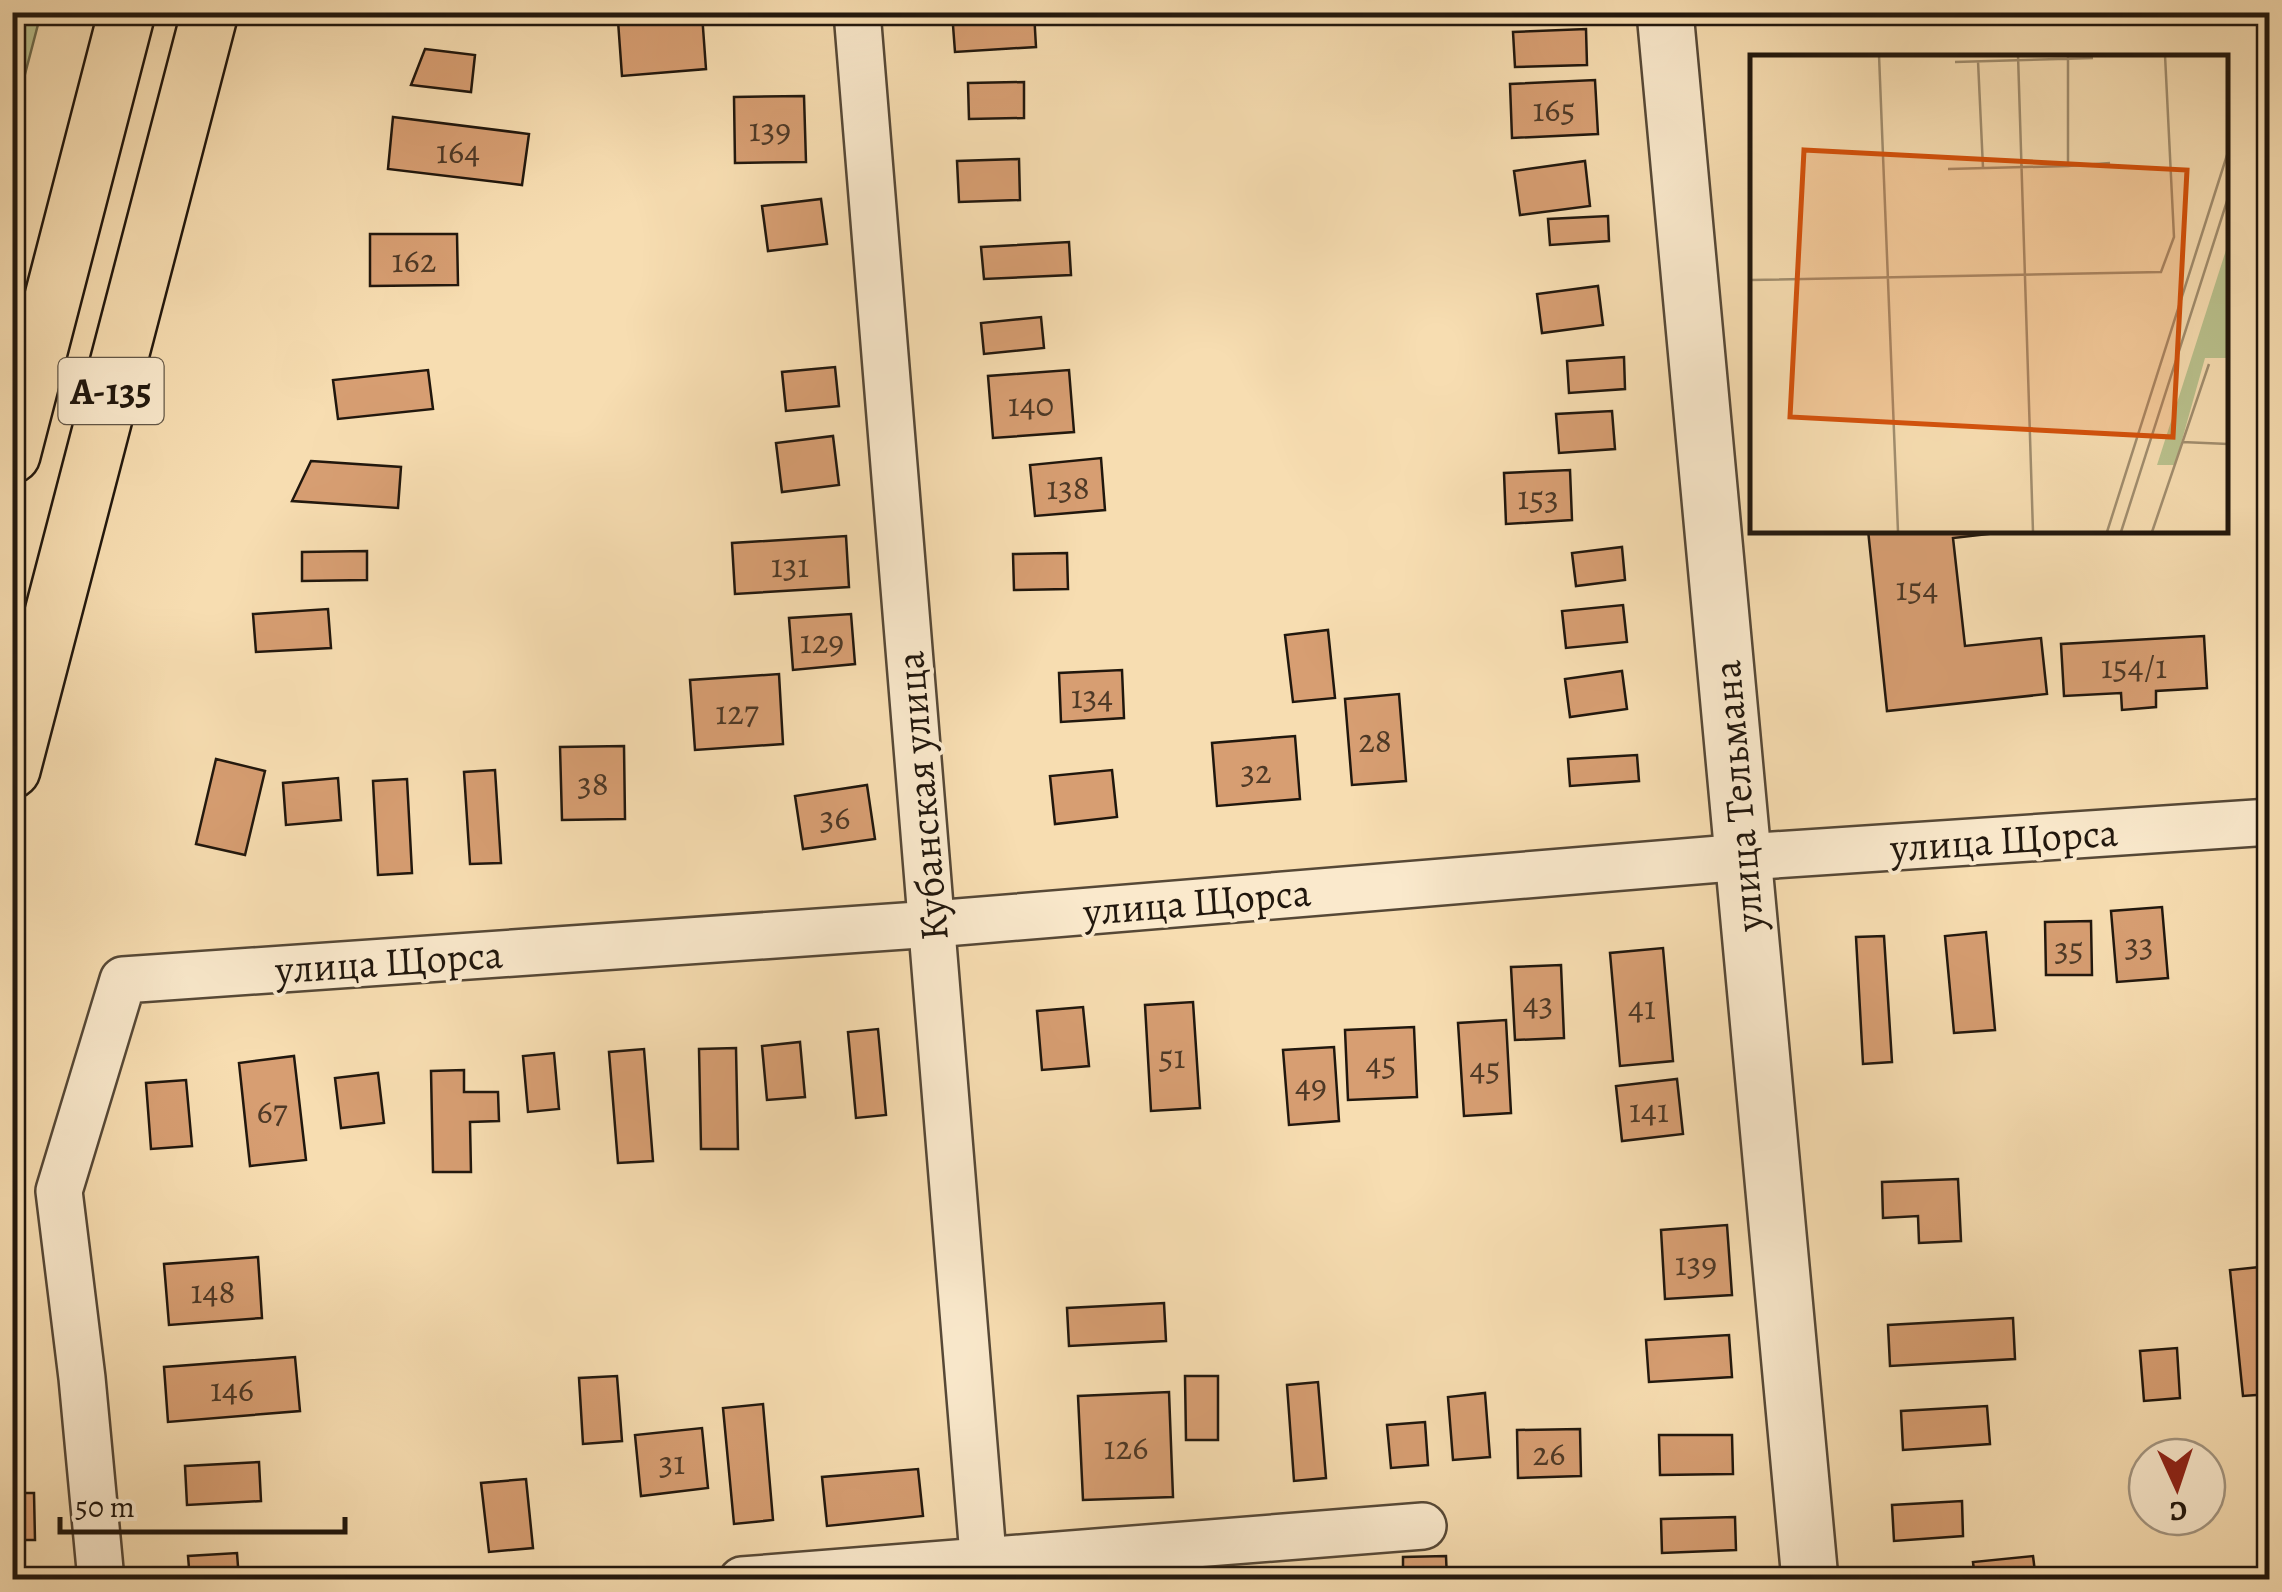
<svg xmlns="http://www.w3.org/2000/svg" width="2282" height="1592" font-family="Alegreya,serif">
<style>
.green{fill:#bac28e;stroke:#6e6c4e;stroke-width:2.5}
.building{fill:#d79e72;stroke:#21170d;stroke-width:2.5}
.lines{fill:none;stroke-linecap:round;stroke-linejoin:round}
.minor-casing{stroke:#564836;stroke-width:50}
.tertiary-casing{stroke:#564836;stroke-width:60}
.trunk-casing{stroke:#21170d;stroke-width:60}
.minor{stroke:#fae9cc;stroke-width:45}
.tertiary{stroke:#fae9cc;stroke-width:55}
.trunk{stroke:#f7ddb1;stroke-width:55}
.labels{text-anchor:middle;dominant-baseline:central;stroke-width:8;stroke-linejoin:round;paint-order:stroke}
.number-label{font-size:35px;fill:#4e3926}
.shield{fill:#fae9cc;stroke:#625646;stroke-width:2.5}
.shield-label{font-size:38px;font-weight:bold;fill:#21170d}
.street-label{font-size:40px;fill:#21170d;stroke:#fae9cc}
.inset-road{fill:none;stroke:#a18e6f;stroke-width:2.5}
.view{fill:#d4520c;fill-opacity:0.15;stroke:#d4520c;stroke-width:5}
.inset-edge{fill:none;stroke:#21170d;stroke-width:5}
</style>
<rect width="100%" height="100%" fill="#f7ddb1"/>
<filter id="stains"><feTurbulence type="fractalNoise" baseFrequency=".002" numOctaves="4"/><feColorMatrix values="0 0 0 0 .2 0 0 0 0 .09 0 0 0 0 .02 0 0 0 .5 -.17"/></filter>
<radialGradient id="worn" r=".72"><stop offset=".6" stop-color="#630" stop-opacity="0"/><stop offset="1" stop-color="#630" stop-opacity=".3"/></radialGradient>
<!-- green -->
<polygon class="green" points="13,12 41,13 13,120 12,13"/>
<!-- building -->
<g class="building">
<polygon points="952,12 1034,12 1036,47 955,52"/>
<polygon points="702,14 706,69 622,76 618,21"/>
<polygon points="1586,29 1587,65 1515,67 1513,32"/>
<polygon points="425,49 475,55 471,92 411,85"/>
<polygon points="1595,80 1598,134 1512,138 1510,84"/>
<polygon points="1024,82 1024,118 969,119 968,83"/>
<polygon points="804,96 806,162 735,163 734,97"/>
<polygon points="393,117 529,134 522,185 388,169"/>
<polygon points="1019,159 1020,200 959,202 957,161"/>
<polygon points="1585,161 1590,206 1520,215 1514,171"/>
<polygon points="821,199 827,244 768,251 762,206"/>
<polygon points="1608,216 1609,241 1550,245 1548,219"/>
<polygon points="370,234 457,234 458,285 370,286"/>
<polygon points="1069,242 1071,275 984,279 981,247"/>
<polygon points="1598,286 1603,325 1542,333 1537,294"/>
<polygon points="1041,317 1044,348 984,354 981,323"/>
<polygon points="1624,357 1625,389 1569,393 1567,361"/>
<polygon points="835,367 839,406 786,411 782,372"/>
<polygon points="428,370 433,409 338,419 333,380"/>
<polygon points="1069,370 1074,432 993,438 988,376"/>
<polygon points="1612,411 1615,449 1559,453 1556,414"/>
<polygon points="833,436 839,485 782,492 776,443"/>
<polygon points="1101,458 1105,510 1035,516 1030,465"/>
<polygon points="311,461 401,467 398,508 292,501"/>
<polygon points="1570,470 1572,520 1506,524 1504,473"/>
<polygon points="1868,530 2023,530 1953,538 1965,646 2041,638 2047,694 1887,711"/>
<polygon points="846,536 849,587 735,594 732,543"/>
<polygon points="1622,547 1625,580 1576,586 1572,553"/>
<polygon points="367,551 367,580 302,581 302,552"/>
<polygon points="1067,553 1068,589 1014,590 1013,554"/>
<polygon points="1623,605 1627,642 1566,648 1562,611"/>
<polygon points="328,609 331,648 256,652 253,614"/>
<polygon points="851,614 855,664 793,670 789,618"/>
<polygon points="1328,630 1335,698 1293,702 1285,635"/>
<polygon points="2204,636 2207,688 2156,691 2156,707 2122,710 2121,693 2064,696 2061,644"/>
<polygon points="1122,670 1124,718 1061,722 1059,673"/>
<polygon points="1622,671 1627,709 1570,717 1565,679"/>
<polygon points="779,674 783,744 695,750 690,680"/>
<polygon points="1399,694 1406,781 1352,785 1345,699"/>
<polygon points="1295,736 1300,799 1217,806 1212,743"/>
<polygon points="624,746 625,819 562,820 560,747"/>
<polygon points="1637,755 1639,781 1570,786 1568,759"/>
<polygon points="216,759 265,771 245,855 196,844"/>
<polygon points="495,770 501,863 470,864 464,772"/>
<polygon points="1112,770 1117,817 1055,824 1050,776"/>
<polygon points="338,778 341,820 286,825 283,783"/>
<polygon points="407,779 412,873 378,875 373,781"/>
<polygon points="867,785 875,839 803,849 795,796"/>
<polygon points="2162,907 2168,978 2117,982 2111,911"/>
<polygon points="2091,921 2092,975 2046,975 2045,922"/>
<polygon points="1986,932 1995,1030 1954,1033 1945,936"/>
<polygon points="1884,936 1892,1062 1863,1064 1856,937"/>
<polygon points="1663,948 1673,1061 1620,1066 1610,953"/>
<polygon points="1561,965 1564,1038 1515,1040 1511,967"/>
<polygon points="2260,970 2270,970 2270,1092 2269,1092"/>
<polygon points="1193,1002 1200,1108 1151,1111 1145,1005"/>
<polygon points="1083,1007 1089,1066 1042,1070 1037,1011"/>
<polygon points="1506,1020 1511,1113 1464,1116 1458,1023"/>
<polygon points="1414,1027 1417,1097 1348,1100 1345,1030"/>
<polygon points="878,1029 886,1115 856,1118 848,1032"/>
<polygon points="800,1042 805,1097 767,1100 762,1046"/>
<polygon points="1334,1047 1339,1121 1289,1125 1283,1050"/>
<polygon points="736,1048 738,1149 701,1149 699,1049"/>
<polygon points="644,1049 653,1161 618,1163 609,1052"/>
<polygon points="554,1053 559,1109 528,1112 523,1056"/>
<polygon points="294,1056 306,1160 250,1166 239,1063"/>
<polygon points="464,1070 464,1092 498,1092 499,1121 470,1122 471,1172 433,1172 431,1071"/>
<polygon points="378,1073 384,1123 341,1128 335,1078"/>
<polygon points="1677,1079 1683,1134 1622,1141 1616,1086"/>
<polygon points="186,1080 192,1146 151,1149 146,1083"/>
<polygon points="1958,1179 1961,1241 1919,1243 1918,1216 1883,1218 1882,1182"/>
<polygon points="1727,1225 1732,1295 1665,1299 1661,1230"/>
<polygon points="258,1257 262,1318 169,1325 164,1264"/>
<polygon points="2270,1266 2270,1394 2243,1396 2230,1270"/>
<polygon points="1164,1303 1166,1341 1069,1346 1067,1308"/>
<polygon points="2013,1318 2015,1359 1890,1366 1888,1325"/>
<polygon points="1729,1335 1732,1377 1649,1382 1646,1340"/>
<polygon points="2177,1348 2180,1398 2144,1401 2140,1351"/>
<polygon points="295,1357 300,1411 168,1422 164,1367"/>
<polygon points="617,1376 622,1441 583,1444 579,1378"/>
<polygon points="1185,1376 1218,1376 1218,1440 1186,1440"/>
<polygon points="1318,1382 1326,1478 1294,1481 1287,1385"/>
<polygon points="1169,1392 1173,1497 1083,1500 1078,1396"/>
<polygon points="1485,1393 1490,1457 1453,1460 1448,1397"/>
<polygon points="763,1404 773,1520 734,1524 723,1408"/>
<polygon points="1987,1406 1990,1444 1903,1450 1901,1411"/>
<polygon points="1425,1422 1428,1465 1391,1468 1387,1425"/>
<polygon points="702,1428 708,1488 641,1496 635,1435"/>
<polygon points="1580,1429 1581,1476 1518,1478 1517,1430"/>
<polygon points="1659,1435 1732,1435 1733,1474 1660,1475"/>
<polygon points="259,1462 261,1501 187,1505 185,1466"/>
<polygon points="918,1469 923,1516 827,1526 822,1477"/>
<polygon points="526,1479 533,1548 489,1552 481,1483"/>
<polygon points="12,1493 34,1493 35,1540 12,1540"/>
<polygon points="1962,1501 1963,1536 1894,1541 1892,1505"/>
<polygon points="1735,1517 1736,1550 1662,1553 1661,1519"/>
<polygon points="237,1553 239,1580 190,1580 188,1556"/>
<polygon points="1446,1556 1447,1580 1403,1580 1403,1557"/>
<polygon points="2033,1556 2036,1580 1975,1580 1973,1562"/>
<polygon points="1385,1571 1386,1580 1343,1580 1342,1575"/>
</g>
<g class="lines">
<!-- minor casing -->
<g class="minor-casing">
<g id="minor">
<polyline points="857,12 985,1580"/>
<polyline points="101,1580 82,1378 59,1191 123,980 933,924 1744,857 2270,822"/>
<polyline points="742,1580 1423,1526"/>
</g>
</g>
<!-- tertiary casing -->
<g class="tertiary-casing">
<polyline id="tertiary" points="1665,12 1810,1580"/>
</g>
<!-- trunk casing -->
<g class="trunk-casing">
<g id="trunk">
<polyline points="12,455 127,12"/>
<polyline points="12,770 210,12"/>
</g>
</g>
<!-- minor -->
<use href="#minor" class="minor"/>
<!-- tertiary -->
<use href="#tertiary" class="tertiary"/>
<!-- trunk -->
<use href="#trunk" class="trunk"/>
</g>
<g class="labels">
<!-- number labels -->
<g class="number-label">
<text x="1554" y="109">165</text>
<text x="770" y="129">139</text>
<text x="458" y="151">164</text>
<text x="414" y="260">162</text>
<text x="1031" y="404">140</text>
<text x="1068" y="487">138</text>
<text x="1538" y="497">153</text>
<text x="790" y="565">131</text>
<text x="1917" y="588">154</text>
<text x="822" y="641">129</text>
<text x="2134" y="666">154/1</text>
<text x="1092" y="696">134</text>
<text x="737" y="712">127</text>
<text x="1375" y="740">28</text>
<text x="1256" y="771">32</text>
<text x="593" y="783">38</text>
<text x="835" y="817">36</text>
<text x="2139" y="944">33</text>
<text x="2069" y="948">35</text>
<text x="1538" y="1003">43</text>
<text x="1642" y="1007">41</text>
<text x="1172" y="1056">51</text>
<text x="1381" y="1063">45</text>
<text x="1485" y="1068">45</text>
<text x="1311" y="1085">49</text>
<text x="1649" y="1110">141</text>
<text x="272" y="1111">67</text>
<text x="1696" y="1263">139</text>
<text x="213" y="1291">148</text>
<text x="232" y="1389">146</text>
<text x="1126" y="1447">126</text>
<text x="1549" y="1453">26</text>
<text x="672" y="1462">31</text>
</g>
<!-- shield labels -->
<rect class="shield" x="58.5" y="358" width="105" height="66" rx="8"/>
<g class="shield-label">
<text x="111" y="391">А-135</text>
</g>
<!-- street labels -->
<g class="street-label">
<text transform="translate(922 796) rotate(-95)">Кубанская улица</text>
<text transform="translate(1738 796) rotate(-95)">улица Тельмана</text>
<text transform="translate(2004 840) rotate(-4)">улица Щорса</text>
<text transform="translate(1197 902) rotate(-5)">улица Щорса</text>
<text transform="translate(389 962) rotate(-4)">улица Щорса</text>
</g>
</g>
<!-- overview -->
<g transform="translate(1750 55)">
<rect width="478" height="478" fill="#f7ddb1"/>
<path d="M477,192V303H455L425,410H407Z" fill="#bac28e"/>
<path class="inset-road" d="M129,0L148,477M268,0L283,477M228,6L233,113M205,7L343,3M318,111L360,108M198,114L318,111V2M0,225L411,217L424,182L415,0M432,387L478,389M357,477L478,97M371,477L478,143M402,477L459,309"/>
<path class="view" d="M54,95L437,115L423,382L40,362Z"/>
<rect width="478" height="478" class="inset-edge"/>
</g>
<!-- margin -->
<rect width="2282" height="1592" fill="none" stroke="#f7ddb1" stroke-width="50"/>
<rect x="15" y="15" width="2252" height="1562" fill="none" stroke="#21170d" stroke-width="5"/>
<rect x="25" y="25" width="2232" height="1542" fill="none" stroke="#21170d" stroke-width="2.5"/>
<!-- north arrow -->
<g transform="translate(2177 1487) rotate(177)"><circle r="48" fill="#fae9cc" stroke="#a39580" stroke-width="2.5"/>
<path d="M0-8L18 38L0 25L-18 38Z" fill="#8f2418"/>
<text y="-15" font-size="28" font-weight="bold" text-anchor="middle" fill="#21170d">С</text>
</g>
<!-- scale -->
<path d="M60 1517v15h285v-15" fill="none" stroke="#21170d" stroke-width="5"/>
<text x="75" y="1517" font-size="30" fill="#21170d" stroke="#fae9cc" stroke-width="8" paint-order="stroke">50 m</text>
<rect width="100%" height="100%" filter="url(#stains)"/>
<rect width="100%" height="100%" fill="url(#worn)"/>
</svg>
